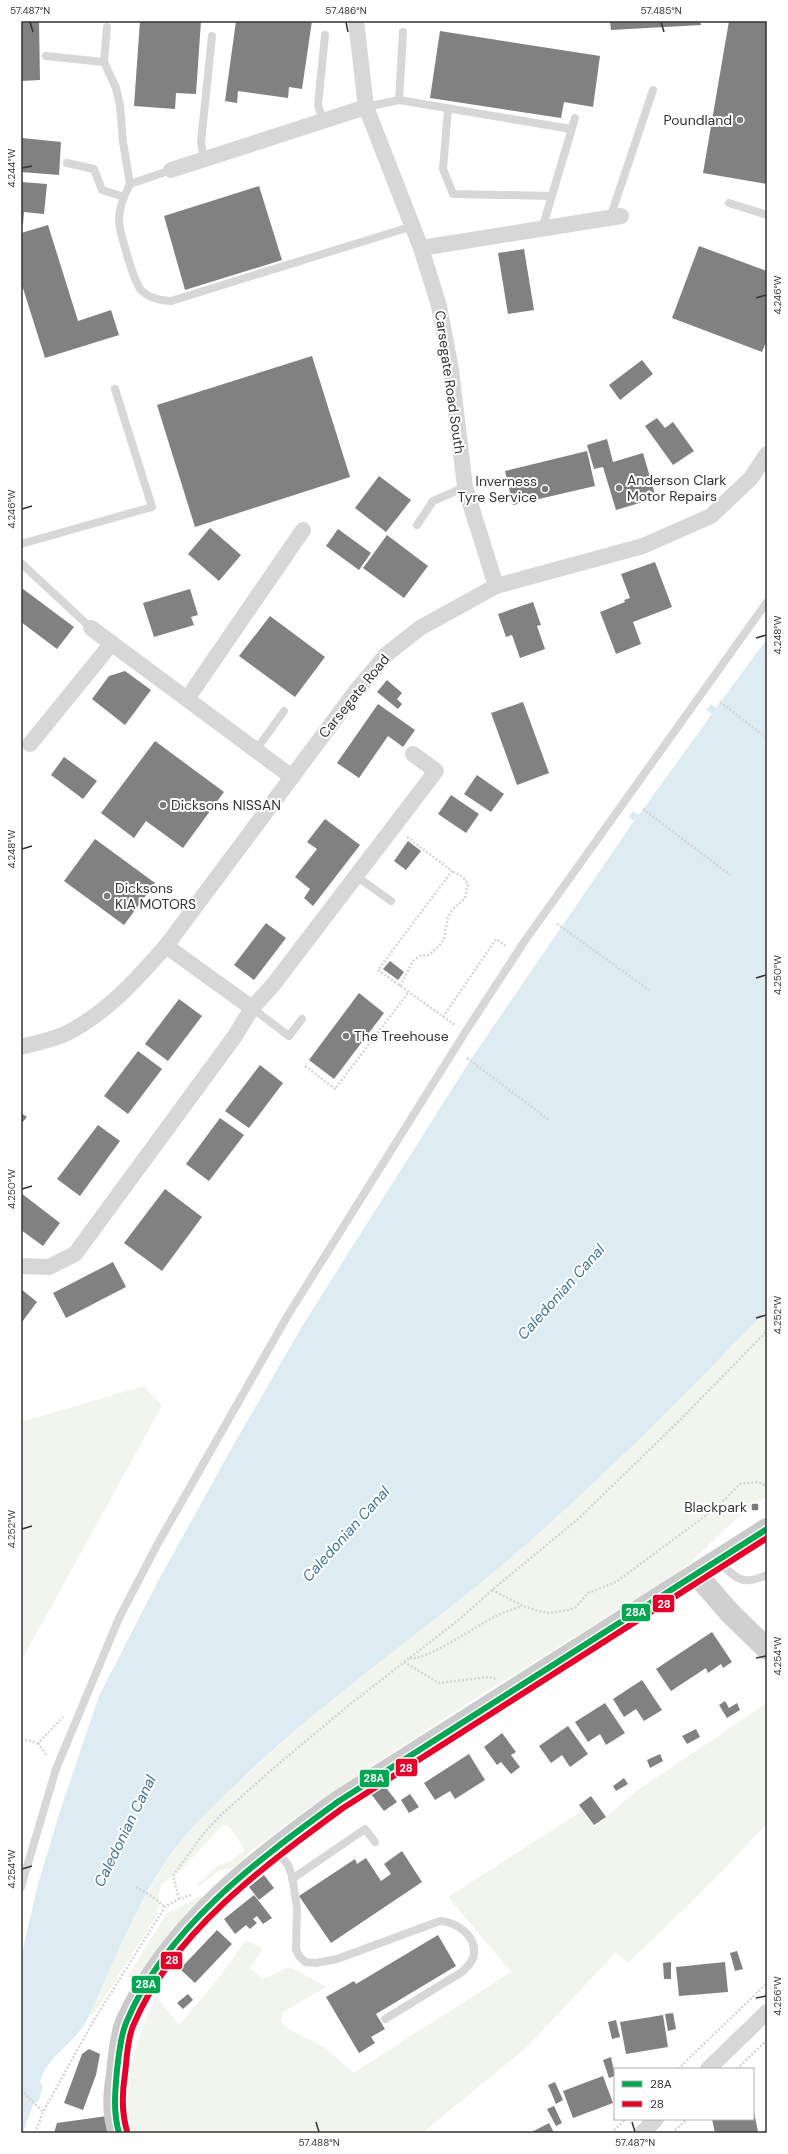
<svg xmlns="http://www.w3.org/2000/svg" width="788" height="2154" font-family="'DM Sans',sans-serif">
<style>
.green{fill:#f1f5ed}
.water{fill:#ddebf3}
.building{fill:#818181}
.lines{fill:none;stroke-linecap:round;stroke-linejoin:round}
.path{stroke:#d6d6d6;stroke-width:2.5;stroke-dasharray:2 2;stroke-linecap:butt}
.lane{stroke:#d7d7d7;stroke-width:8}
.street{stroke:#d7d7d7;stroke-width:16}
.secondary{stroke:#d0d0d0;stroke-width:22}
.primary{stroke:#cacaca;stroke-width:22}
.bus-1-casing{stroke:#fff;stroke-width:9}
.bus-2-casing{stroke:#fff;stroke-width:9}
.bus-1{stroke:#00a651;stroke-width:6}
.bus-2{stroke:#e4002b;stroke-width:6}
.ticks{fill:none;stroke:#333;stroke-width:1.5}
.poi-dot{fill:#7a7a7a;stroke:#fff;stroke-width:1.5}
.labels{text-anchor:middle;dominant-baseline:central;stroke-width:4;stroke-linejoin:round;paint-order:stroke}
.poi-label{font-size:14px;fill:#333;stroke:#fff;text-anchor:start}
.street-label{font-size:14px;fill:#333;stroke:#fff}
.water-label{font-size:15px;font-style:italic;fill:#3f7597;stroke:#fff}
.line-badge{stroke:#fff;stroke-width:1.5}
.badge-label{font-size:11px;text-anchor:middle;font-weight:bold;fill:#fff}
.neatline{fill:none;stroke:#333;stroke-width:1.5}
.ticks-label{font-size:10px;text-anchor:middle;fill:#333}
</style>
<rect width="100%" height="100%" fill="#fff"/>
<!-- green -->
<g class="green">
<path d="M767,1310V1496C732,1517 708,1550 676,1574L460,1708L306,1810L252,1850L233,1868L220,1870L198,1887V1884L217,1866L232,1860L245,1850L232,1830L226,1825L222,1826L181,1870L163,1883L159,1892V1908L155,1919L95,2012L92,2015H89C112,1960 141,1895 176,1848C197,1820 223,1796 249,1773C324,1701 410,1641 491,1574C589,1493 678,1402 767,1310Z"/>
<polygon points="144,1386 162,1406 21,1661 21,1422"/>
<path d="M767,1703V1823L715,1879L628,1963L616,1952L526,2048L422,2133H131C117,2092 139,2034 156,1996L179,2025L217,1980L246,1940L263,1949L250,1968L263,1979L290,1967L327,1987L283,2012L281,2022L289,2029L327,2049L353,2073L511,1972L448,1897L582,1811L595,1827L632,1794Z"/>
<polygon points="200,1896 203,1899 136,1981 129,1976 131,1971 166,1914"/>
</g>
<!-- water -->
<path class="water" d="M767,639V1310C678,1402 589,1493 490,1575C410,1641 324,1701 248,1773C224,1796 198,1819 177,1846C138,1897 115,1960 88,2018C76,2043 48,2054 40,2082L43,2087L39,2100L33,2105L23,2133H21V1957L38,1884L60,1811L99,1696L157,1583L234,1444L304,1323L473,1056L634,821L629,817L633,811L639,815L712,714L706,710L711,704L716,708Z"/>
<!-- building -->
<g class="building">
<polygon points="21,21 39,21 40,80 21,81"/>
<polygon points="140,21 201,21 196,94 176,93 175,109 134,106"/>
<polygon points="236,21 312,21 302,89 289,87 288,98 238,91 237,103 225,101"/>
<polygon points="610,21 700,21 701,25 611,30"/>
<polygon points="729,21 767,21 767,184 703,173"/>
<polygon points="440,31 600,56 593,107 564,102 561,118 430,98"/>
<polygon points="22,138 61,142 59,175 21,172"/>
<polygon points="21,182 47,184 44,214 24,212 23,224 21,224"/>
<polygon points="259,186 282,260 185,290 164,216"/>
<polygon points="48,225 78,321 111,310 119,335 45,358 21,282 21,233"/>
<polygon points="699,246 767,271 767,340 762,352 672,318"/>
<polygon points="524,249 534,310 508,314 498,253"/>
<polygon points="312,356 350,477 195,527 157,405"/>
<polygon points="642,360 653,374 620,400 609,385"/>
<polygon points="657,418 665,428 673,422 694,451 673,465 645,426"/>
<polygon points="607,439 613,462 643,453 656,498 616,510 603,467 594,469 587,445"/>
<polygon points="587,451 595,486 513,505 505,471"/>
<polygon points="379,476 411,500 386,532 355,508"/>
<polygon points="210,528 241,555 219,581 188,554"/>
<polygon points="338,529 371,553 359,570 326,546"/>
<polygon points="387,535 428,566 404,598 363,568"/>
<polygon points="655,562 672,607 633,622 641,644 616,654 600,612 625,602 624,600 630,598 621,574"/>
<polygon points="23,589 74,627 57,649 21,622 21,591"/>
<polygon points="190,589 198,615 191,617 194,625 154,637 143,603"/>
<polygon points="533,602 541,625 537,626 545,649 520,658 512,635 506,637 498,614"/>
<polygon points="270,616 325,657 295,697 239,656"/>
<polygon points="125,671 151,690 125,725 92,699 109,676"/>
<polygon points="387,680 402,693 397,699 402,704 398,709 377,692"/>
<polygon points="523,702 549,773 517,785 491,713"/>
<polygon points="378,704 415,730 403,747 388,736 359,778 337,763"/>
<polygon points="155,741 224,792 183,848 146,821 134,838 101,813"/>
<polygon points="64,757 97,781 83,799 51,775"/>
<polygon points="477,775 504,794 491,812 464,794"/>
<polygon points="451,795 479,814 466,833 438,814"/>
<polygon points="325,819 360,845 313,906 304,898 310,889 295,877 317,849 307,842"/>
<polygon points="95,839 155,883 124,925 64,881"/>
<polygon points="408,841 421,851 406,870 394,861"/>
<polygon points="266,923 286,938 254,980 234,965"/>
<polygon points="390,961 404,972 398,980 383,969"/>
<polygon points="359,993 384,1013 334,1079 309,1060"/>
<polygon points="179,999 202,1016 168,1061 145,1044"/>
<polygon points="138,1051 162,1069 128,1114 104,1096"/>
<polygon points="260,1065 283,1083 249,1128 225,1111"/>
<polygon points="21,1113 27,1117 21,1124"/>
<polygon points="220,1118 244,1135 209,1181 186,1164"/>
<polygon points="98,1125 120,1141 80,1196 57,1179"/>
<polygon points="165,1189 202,1217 162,1271 124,1243"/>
<polygon points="21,1193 60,1223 43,1246 21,1230"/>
<polygon points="113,1262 126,1287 66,1318 53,1293"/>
<polygon points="21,1289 37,1302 22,1322 21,1321"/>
<polygon points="712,1632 732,1662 723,1668 721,1664 708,1673 706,1668 671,1691 656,1669"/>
<polygon points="642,1680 662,1710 644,1721 636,1709 624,1717 613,1699"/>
<polygon points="725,1701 729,1708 737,1703 740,1710 727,1718 719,1705"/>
<polygon points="605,1703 625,1733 606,1745 600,1734 588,1742 575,1722"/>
<polygon points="568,1726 588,1754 570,1767 562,1755 551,1763 539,1746"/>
<polygon points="696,1729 700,1737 687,1744 682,1736"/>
<polygon points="502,1733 516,1752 511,1755 520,1767 511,1774 501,1762 497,1765 484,1747"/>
<polygon points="469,1754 485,1780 455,1799 450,1791 435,1800 424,1783"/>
<polygon points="660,1754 663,1761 650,1768 647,1760"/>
<polygon points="624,1778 628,1784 616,1791 613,1786"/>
<polygon points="384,1785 397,1802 384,1811 371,1794"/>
<polygon points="410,1794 419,1807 409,1813 401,1800"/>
<polygon points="591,1796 606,1817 594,1825 579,1805"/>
<polygon points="402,1851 422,1882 331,1943 299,1896 355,1859 357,1864 366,1858 381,1881 391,1874 384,1864"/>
<polygon points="264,1875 274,1888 259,1900 249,1887"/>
<polygon points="254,1895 272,1918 263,1924 257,1916 253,1919 257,1923 250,1929 246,1925 235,1934 224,1919"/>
<polygon points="217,1930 232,1944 195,1983 180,1969"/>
<polygon points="438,1935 456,1966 376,2014 385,2029 371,2037 375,2043 359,2053 326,1997 354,1981 356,1984"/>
<polygon points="737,1951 743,1969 735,1971 730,1953"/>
<polygon points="671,1962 671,1979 664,1979 663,1963"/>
<polygon points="725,1962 728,1992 679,1996 676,1967"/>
<polygon points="188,1994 193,2000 183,2009 177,2003"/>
<polygon points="673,2013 676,2029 668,2031 665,2014"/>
<polygon points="663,2015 668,2047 626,2054 620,2022"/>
<polygon points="616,2020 620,2037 612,2039 608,2022"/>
<polygon points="89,2049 100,2054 96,2075 83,2110 64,2103 82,2054"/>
<polygon points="611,2057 615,2076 609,2078 603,2060"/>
<polygon points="603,2076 613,2103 573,2118 563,2091"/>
<polygon points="555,2082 563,2100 556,2104 548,2085"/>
<polygon points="554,2106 562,2123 556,2126 547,2109"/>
<polygon points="753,2107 758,2132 715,2133 712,2119 753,2119"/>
<polygon points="107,2116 114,2133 54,2133 57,2123"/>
<polygon points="549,2123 554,2133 530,2133"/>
</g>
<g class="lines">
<!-- path -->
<g class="path">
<polyline points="720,702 767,738"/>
<polyline points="643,809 730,875"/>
<polyline points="407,837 452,871 378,970 455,1025"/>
<polyline points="557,924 649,990"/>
<polyline points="400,986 413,961 420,956 429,955 440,945 444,939 448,917 452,910 465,898 468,884 463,877 452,871"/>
<polyline points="443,1017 496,939 506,946"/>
<polyline points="467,1058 549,1120"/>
<polyline points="305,1066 335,1089 408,993"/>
<polyline points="492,1590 523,1606 539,1611 549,1613 569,1610 576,1607 588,1593 616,1582 716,1508 740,1484 757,1482 767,1486"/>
<path d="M410,1658C426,1661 478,1625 496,1616C504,1612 513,1609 522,1606"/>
<polyline points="404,1662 439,1683 488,1677 496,1679"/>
<polyline points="21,1739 38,1743 63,1717"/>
<polyline points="38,1743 47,1756"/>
<polyline points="136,1887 153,1897 165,1907"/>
<polyline points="179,1899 173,1876 203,1834 221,1815 269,1772 349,1705 461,1618 492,1590 578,1519 677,1423 767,1331"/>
<polyline points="678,2069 767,1983"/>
<polyline points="737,2069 767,2040"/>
<polyline points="21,2090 43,2112"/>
<polyline points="35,2133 43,2112 94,2020 165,1907 179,1899 191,1895"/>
<polyline points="611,2133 626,2119"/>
<polyline points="672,2133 687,2119"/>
</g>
<!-- lane -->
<g class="lane">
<polyline points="107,27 104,62 116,88 120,105 123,142 130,184 171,170"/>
<polyline points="46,56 104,62"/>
<polyline points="399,100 403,32"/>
<polyline points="366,107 399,100 571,129"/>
<polyline points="448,109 443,169 453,194 551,196"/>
<polyline points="323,121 318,105 325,35"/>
<polyline points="204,160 201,142 212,36"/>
<polyline points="67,163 94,169 102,190 124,197"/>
<path d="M130,184C125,195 119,206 119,219C119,230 134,284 142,291C151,299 160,300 171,301L413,226"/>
<polyline points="729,203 767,215"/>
<polyline points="610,218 653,90"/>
<polyline points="542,229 575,118"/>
<polyline points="417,525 433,501 465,487"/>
<polyline points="21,544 152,507 115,389"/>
<polyline points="21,563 91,628"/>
<polyline points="256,750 284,711"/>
<polyline points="356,876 391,901"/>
<polyline points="252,1008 289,1036 302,1019"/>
<path d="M718,1561C737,1579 741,1586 767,1575"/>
<path d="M276,1850L288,1865L292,1876L297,1908L296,1949L299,1956L305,1962L316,1963L337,1959L440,1921C456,1922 476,1935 474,1954C473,1962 467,1967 462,1972L385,2019"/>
<polyline points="292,1879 365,1829 375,1842"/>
<polyline points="21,1887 56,1769 119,1618 157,1545 288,1315 466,1031 524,942 767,602"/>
</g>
<!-- street -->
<g class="street">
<polyline points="356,21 366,107 421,248 439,306 451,370 465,487 496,586"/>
<polyline points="171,170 366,107"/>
<polyline points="421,248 621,216"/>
<polyline points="91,628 292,777"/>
<polyline points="187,699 303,530"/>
<polyline points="30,744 112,643"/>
<polyline points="166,946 252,1008"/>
<path d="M21,1047C35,1043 52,1040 65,1034C106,1014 137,979 166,946L356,691L387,654L420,628L496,586L643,546L711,516L751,478L767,454"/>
<polyline points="21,1266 49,1267 75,1254 235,1036 252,1008 273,985 436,771 413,754"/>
<polyline points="708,2069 767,2012"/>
<polyline points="642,2133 656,2119"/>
</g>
<!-- secondary -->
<polyline class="secondary" points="697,1575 730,1613 767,1649"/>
<!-- primary -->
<path class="primary" d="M119,2133C112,2113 114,2093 117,2073C119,2057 120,2037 126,2022C170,1926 255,1861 339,1801L767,1529"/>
<!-- bus-1 casing -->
<g class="bus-1-casing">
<path id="bus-1" d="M119,2133C113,2112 115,2092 117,2070C119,2055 120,2038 126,2023C165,1928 259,1859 339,1801L767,1529"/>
</g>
<!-- bus-2 casing -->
<g class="bus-2-casing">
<path id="bus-2" d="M127,2131C121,2111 122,2093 125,2074C127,2058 127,2041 133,2026C172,1933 265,1865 343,1808L767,1538"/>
</g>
<!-- bus-1 -->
<use href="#bus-1" class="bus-1"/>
<!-- bus-2 -->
<use href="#bus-2" class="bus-2"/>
</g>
<!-- ticks -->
<path class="ticks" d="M30,22L33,32M346,22L348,32M661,22L664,32M22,168L32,166M756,298L766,295M22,509L32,506M756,638L766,635M22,849L32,846M756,978L766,975M22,1189L32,1186M756,1318L766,1315M22,1529L32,1526M756,1658L766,1656M22,1869L32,1866M756,1998L766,1996M316,2122L319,2132M632,2122L635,2132"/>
<!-- markers -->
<g class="poi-dot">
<circle cx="740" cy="120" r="4"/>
<circle cx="619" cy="488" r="4"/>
<circle cx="545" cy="489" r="4"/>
<circle cx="163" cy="805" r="4"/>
<circle cx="107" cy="896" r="4"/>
<circle cx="346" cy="1036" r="4"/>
<rect x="751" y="1503" width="8" height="8" rx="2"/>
</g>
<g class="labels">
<!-- poi labels -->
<g class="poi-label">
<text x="732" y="120" text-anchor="end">Poundland</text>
<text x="627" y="480">Anderson Clark<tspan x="627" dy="16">Motor Repairs</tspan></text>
<text x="537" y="481" text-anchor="end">Inverness<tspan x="537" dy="16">Tyre Service</tspan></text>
<text x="171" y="805">Dicksons NISSAN</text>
<text x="115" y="888">Dicksons<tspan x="115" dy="16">KIA MOTORS</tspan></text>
<text x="354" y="1036">The Treehouse</text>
<text x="747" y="1507" text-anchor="end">Blackpark</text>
</g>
<!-- street labels -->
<g class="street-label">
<text transform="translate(450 382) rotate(82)">Carsegate Road South</text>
<text transform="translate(354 696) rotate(-51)">Carsegate Road</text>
</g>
<!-- water labels -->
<g class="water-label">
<text transform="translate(561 1292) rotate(-48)">Caledonian Canal</text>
<text transform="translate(346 1534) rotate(-48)">Caledonian Canal</text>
<text transform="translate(125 1831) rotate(-64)">Caledonian Canal</text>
</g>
</g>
<g class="line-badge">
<rect x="652" y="1594" width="23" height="19" rx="4" fill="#e4002b"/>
<rect x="621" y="1603" width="30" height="19" rx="4" fill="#00a651"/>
<rect x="395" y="1758" width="23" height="19" rx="4" fill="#e4002b"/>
<rect x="359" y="1769" width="31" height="19" rx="4" fill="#00a651"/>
<rect x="160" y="1951" width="23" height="19" rx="4" fill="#e4002b"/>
<rect x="131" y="1975" width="30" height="19" rx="4" fill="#00a651"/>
</g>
<g class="badge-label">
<text x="664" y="1608">28</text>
<text x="636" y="1616">28A</text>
<text x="406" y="1772">28</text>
<text x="374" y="1782">28A</text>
<text x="172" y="1964">28</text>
<text x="146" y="1988">28A</text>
</g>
<!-- border -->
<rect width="788" height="2154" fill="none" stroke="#ffffff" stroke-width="44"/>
<!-- legend -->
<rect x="614" y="2068" width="140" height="52" fill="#ffffff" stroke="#adadad"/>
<rect x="622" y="2081" width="20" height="6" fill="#00a651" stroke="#adadad"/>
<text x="650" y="2088" font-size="12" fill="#333333">28A</text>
<rect x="622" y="2101" width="20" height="6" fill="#e4002b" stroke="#adadad"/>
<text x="650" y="2108" font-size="12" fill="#333333">28</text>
<rect x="22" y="22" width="744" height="2110" class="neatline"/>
<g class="ticks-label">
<text x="30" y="14">57.487°N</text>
<text x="346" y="14">57.486°N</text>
<text x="661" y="14">57.485°N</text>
<text transform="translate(11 168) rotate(-90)" y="4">4.244°W</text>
<text transform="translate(777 295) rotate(-90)" y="4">4.246°W</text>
<text transform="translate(11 509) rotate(-90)" y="4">4.246°W</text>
<text transform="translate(777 635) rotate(-90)" y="4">4.248°W</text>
<text transform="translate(11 849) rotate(-90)" y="4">4.248°W</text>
<text transform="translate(777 975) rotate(-90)" y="4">4.250°W</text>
<text transform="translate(11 1189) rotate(-90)" y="4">4.250°W</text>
<text transform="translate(777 1315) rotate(-90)" y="4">4.252°W</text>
<text transform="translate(11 1529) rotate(-90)" y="4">4.252°W</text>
<text transform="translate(777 1656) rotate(-90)" y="4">4.254°W</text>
<text transform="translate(11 1869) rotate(-90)" y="4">4.254°W</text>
<text transform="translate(777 1996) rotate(-90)" y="4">4.256°W</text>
<text x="319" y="2146">57.488°N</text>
<text x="635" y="2146">57.487°N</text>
</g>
</svg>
